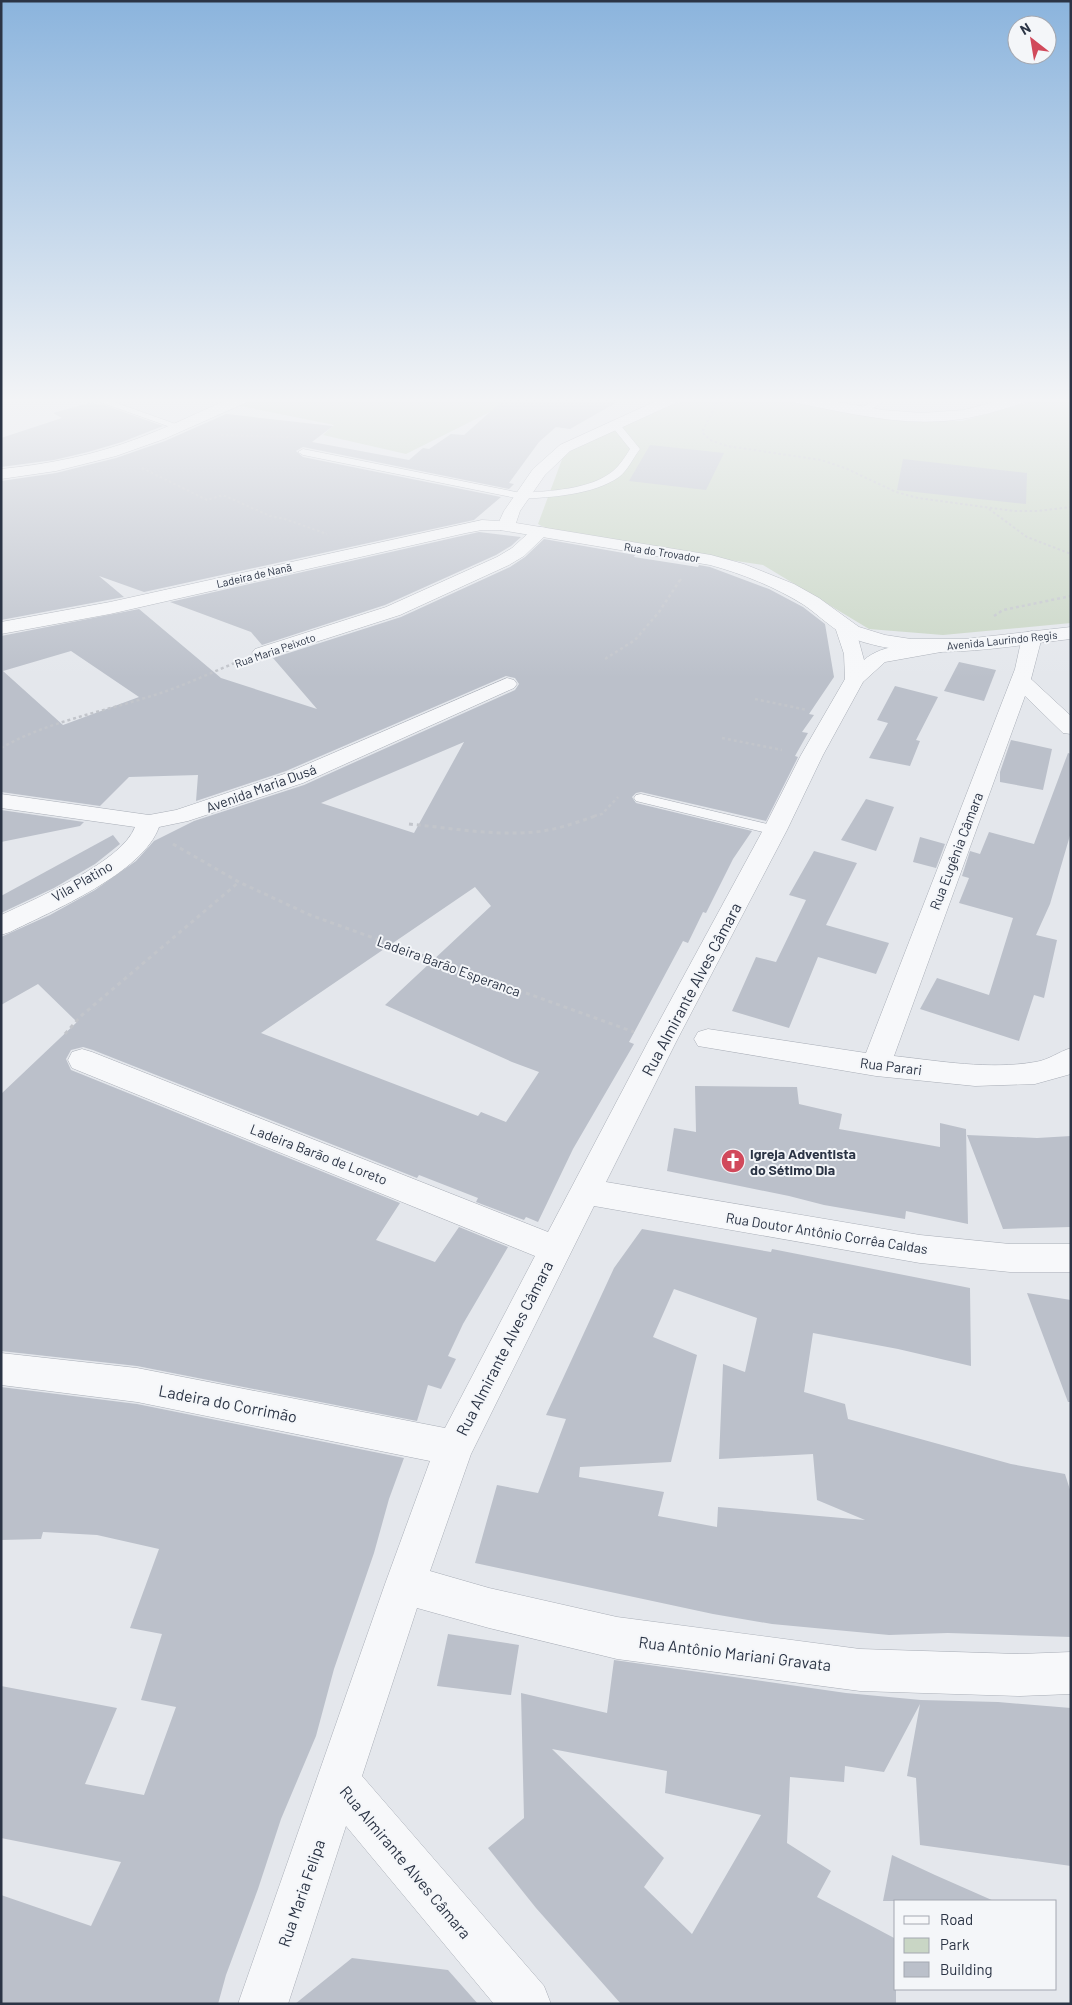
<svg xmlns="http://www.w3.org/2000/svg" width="1072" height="2005" font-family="Barlow,sans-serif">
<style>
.green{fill:#c9d6c5}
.building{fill:#bbc0ca;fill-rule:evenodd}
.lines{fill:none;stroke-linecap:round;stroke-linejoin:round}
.service-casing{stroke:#a9aeb7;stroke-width:1}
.minor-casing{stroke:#a9aeb7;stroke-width:1}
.tertiary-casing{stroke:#a9aeb7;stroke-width:1}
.path-far2{stroke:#c2c5cb;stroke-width:2;stroke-dasharray:2.5 2.5;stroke-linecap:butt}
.path-far1{stroke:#c2c5cb;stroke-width:2.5;stroke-dasharray:3 3;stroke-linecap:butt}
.path{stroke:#c2c5cb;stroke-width:3;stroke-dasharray:4 4;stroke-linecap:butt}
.service{fill:#f7f8fa;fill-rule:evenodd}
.minor{fill:#f7f8fa;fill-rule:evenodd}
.tertiary{fill:#f7f8fa;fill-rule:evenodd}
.labels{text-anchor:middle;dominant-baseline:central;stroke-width:4;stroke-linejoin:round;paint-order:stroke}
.far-street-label{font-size:11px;fill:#2b3445;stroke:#f4f6f9}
.street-label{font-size:14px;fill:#2b3445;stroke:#f4f6f9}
.poi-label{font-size:14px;font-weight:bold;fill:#2b3445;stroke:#f4f6f9;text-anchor:start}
.near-street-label{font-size:16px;fill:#2b3445;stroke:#f4f6f9}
</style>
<rect width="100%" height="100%" fill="#e4e7ec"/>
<!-- green -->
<g class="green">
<polygon points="257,397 520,397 406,454 323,435 334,425 236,405"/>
<polygon points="699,397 759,397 923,420 962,421 1048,397 1071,397 1071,623 943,635 869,629 763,565 556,534 538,524 564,454 658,409"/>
</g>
<!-- building -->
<g class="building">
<polygon points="507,397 626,397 570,429 556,427 539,442 509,483 514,484 509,489 303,447 296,451 303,457 501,497 474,520 144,592 99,576 124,597 1,620 1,481 56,473 116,458 165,441 226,414 333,426 312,442 409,460 423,448 429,449 451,434 464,435"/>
<polygon points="89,403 104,405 163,426 122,442 88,452 54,460 1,467 1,438 62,418 53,413"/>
<polygon points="650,445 724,453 706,490 629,481"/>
<polygon points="903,459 1027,473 1026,504 897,490"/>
<polygon points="479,532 521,537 511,546 496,555 385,605 262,645 251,632 170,602"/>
<path d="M544,539L635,555L634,557L698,567L699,565L710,567L769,589L803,607L825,624L834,677L809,714L814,715L802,732L808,733L795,756L798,757L766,821L641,792L636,793L632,797L636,803L752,831L733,859L706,913L703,912L688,943L683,941L629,1042L634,1044L573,1149L538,1222L526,1217L524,1220L476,1202L478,1198L419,1175L417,1178L93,1050L83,1047L71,1050L66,1059L71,1070L400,1203L376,1240L435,1262L459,1227L508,1247L463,1324L448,1356L456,1359L441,1389L428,1385L417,1421L137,1366L1,1351V1094L77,1022L38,984L1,1005V937L50,915L95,890L136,861L154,841L194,821L304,785L515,690L519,684L515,678L506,676L286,771L196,801L198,775L129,777L100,806L1,792V636L139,609L221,678L317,709L273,658L401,617L510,567L525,557ZM71,651L139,697L63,725L3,671ZM464,742L414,833L321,803ZM475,887L491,906L385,1005L512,1062L539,1072L506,1122L481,1112L478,1116L261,1033Z"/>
<polygon points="959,662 996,670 984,701 944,691"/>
<polygon points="895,686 938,697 916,740 920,741 910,766 869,758 888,723 877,720"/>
<polygon points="1011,740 1052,749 1043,790 1000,782 1000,772"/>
<polygon points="1068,753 1071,754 1071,832 1050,904 1036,935 1057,940 1044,998 1034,995 1019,1041 920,1009 937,978 989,995 1013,918 959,903 969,878 962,876 970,851 980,854 989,832 1034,844"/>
<polygon points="866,799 894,807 876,851 841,840"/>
<polygon points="1,810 84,822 80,826 1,842"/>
<polygon points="113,835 120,844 95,864 54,888 1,913 1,896"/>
<polygon points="920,837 945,844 936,868 913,862"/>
<polygon points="814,851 857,863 826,925 889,943 876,974 818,957 789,1028 732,1011 756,957 776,962 806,900 789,895"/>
<polygon points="695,1086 797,1087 799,1104 842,1114 839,1129 940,1147 940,1123 966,1129 968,1224 906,1211 905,1219 824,1205 789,1196 667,1171 674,1128 696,1132"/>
<polygon points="967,1135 1037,1138 1071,1136 1071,1227 1003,1229"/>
<path d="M642,1229L771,1252L772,1249L970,1288L971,1366L898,1349L813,1333L804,1392L845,1404L848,1419L1011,1464L1065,1474L1071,1493V1637L948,1633L889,1635L772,1624L713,1614L475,1563L497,1485L538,1493L566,1419L546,1415L614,1268ZM674,1289L757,1318L745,1372L723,1364L719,1459L813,1454L817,1500L865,1520L718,1507L717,1527L658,1516L664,1492L579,1477L580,1467L671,1462L697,1355L653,1337Z"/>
<polygon points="1027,1293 1071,1300 1071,1402 1068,1402"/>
<polygon points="1,1387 137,1404 404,1458 389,1499 374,1553 334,1669 316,1736 281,1819 258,1889 226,1975 218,2004 1,2004 1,1895 91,1926 121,1862 1,1838 1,1686 117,1708 85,1784 144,1795 176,1707 141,1700 162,1634 130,1628 159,1549 97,1535 43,1532 41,1539 1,1540"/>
<polygon points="448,1634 519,1645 511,1695 437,1686"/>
<path d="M614,1660L846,1693L921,1700L998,1702L1071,1708V1866L920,1845L916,1778L907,1776L920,1704L884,1772L845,1766L844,1782L790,1777L787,1843L831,1871L817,1897L896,1939V2004H621L536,1908L488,1848L524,1818L521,1693L607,1713ZM552,1749L667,1771L665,1793L761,1815L692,1934L644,1887L664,1858Z"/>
<polygon points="892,1855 935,1875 994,1901 883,1901"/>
<polygon points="352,1958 448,1970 478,2004 295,2004"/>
</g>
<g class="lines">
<!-- service casing -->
<g class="service-casing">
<g id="service">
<polygon points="86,397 100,397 184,427 182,429 176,429"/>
<polygon points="880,397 892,397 866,412 863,413 858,410"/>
<path d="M615,421L618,422L640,449C633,458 628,470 619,477C593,495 552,497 521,499L303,455L298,452L303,449L521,493C549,491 590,490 613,471C620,465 625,457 630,449L610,424Z"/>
<polygon points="641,794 780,827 783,830 780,833 775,835 636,801 634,798 636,795"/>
</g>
</g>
<!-- minor casing -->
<g class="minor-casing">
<g id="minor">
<path d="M234,397H254L252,400L164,439L116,456L56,471L1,479V469C49,464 95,455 139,438C172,426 202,410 234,397Z"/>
<polygon points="482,520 512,522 515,526 512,530 482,530 466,533 110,614 1,634 1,622 110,602"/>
<polygon points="540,527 546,528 549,532 524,556 509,565 400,615 269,657 262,659 255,657 252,653 255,649 386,607 497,557 512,548 534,528"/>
<path d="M845,621L852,623L855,627L864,660C883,643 917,644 941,640L948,642L951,646L948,650L941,652L885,662L863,682L823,755L787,830L676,1042L606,1182L920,1235L1010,1244H1071V1272H1010L920,1263L594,1206L471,1454L430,1571L489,1588L617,1617L860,1649L1020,1654L1071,1652V1694L1020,1696L860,1691L617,1659L489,1628L417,1608L362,1776L544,1986L551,2004H494L346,1826L288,2004H238L385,1584L430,1461L137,1402L1,1385V1353L137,1368L445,1428L535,1256L72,1068L68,1060L72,1052L82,1049L92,1052L548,1232L648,1042L763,830L801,755L845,679L844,654L835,627L838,623Z"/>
<path d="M1032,631L1039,633L1042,637L1031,679L1071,716V734L1063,733L1025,696L894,1056C940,1061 989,1070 1035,1062C1049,1060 1058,1052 1071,1048V1074L1035,1084L975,1086L876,1076L698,1046L694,1039L698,1032L708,1029L866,1053L1015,669L1022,637L1025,633Z"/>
<path d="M507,678L514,680L517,684L514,688L303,783L188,821L159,827C143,873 52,911 10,932L1,935V915C35,899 122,862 135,827L1,808V794L149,815L176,810L287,773Z"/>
</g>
</g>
<!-- tertiary casing -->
<g class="tertiary-casing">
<g id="tertiary">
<path d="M665,397H684L682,400L570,451L545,475L520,511L516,523L711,555L744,564L794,584L819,598L859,627L885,635L911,639H965L1071,627V639C1000,647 921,664 851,638C834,631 820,616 804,605C775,587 743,574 710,565L500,530L497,526L504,511L533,469L560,445Z"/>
<path d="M779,397H809L883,410L922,413L964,410L1012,397H1034L1032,400C1006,408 981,417 954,420C898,427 841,411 786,401L781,400Z"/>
</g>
</g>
<!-- path-far2 -->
<g class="path-far2">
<polyline points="718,397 716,405 702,432 710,440 727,446 821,460 845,468 896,492 918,498 1014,511 1038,511 1071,507"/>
<polyline points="221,435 290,437"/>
<polyline points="142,468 207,500 223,495 270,516 285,519 327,534"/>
<polyline points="989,509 1027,537 1071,554"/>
<polyline points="680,581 681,579"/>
</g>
<!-- path-far1 -->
<g class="path-far1">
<polyline points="994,616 1003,610 1071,596"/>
<polyline points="605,659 635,640 659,612 680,580"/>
<polyline points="755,699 807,710"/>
<polyline points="722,738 782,750"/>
<path d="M1,748C47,722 98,713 148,697C179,688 208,674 237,662"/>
<polyline points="594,816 602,814 618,797"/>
</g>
<!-- path -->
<g class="path">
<path d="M409,824C450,828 494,836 535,832C557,830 578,822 598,815"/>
<polyline points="173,844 239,882 310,915 634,1032"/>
<polyline points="65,1034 81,1016 239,882"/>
</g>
<!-- service -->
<use href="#service" class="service"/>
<!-- minor -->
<use href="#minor" class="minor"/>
<!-- tertiary -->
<use href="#tertiary" class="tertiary"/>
</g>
<!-- sky -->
<linearGradient id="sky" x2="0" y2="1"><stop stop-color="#8bb4dd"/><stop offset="0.59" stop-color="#f3f4f6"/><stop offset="1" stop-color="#f3f4f6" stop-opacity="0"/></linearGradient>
<rect width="1072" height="678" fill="url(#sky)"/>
<!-- icons -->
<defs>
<g id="church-disc" transform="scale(1.25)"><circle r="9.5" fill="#d1495b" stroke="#f4f6f9"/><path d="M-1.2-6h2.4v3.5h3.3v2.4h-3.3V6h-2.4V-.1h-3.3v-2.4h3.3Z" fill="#fff"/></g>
</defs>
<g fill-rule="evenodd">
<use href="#church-disc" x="733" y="1161"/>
</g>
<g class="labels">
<!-- far-street labels -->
<g class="far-street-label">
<text transform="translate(662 552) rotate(9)">Rua do Trovador</text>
<text transform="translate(254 575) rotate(-13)">Ladeira de Nanã</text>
<text transform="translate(1002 640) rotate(-6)">Avenida Laurindo Regis</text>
<text transform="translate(275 650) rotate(-19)">Rua Maria Peixoto</text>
</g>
<!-- street labels -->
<g class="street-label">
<text transform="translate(261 788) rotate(-20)">Avenida Maria Dusá</text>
<text transform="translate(956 851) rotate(-69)">Rua Eugênia Câmara</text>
<text transform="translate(82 881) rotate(-30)">Vila Platino</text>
<text transform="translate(449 966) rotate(20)">Ladeira Barão Esperanca</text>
<text transform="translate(891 1066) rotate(7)">Rua Parari</text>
<text transform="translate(319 1154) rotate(21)">Ladeira Barão de Loreto</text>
<text transform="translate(827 1233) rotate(9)">Rua Doutor Antônio Corrêa Caldas</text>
</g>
<!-- poi labels -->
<g class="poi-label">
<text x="750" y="1153">Igreja Adventista<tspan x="750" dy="16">do Sétimo Dia</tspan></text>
</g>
<!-- near-street labels -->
<g class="near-street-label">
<text transform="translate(691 989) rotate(-62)">Rua Almirante Alves Câmara</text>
<text transform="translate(504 1348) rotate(-63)">Rua Almirante Alves Câmara</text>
<text transform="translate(228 1403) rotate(11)">Ladeira do Corrimão</text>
<text transform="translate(735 1653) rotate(7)">Rua Antônio Mariani Gravata</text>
<text transform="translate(406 1862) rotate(50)">Rua Almirante Alves Câmara</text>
<text transform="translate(301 1893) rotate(-71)">Rua Maria Felipa</text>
</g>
</g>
<!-- border -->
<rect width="1072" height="2005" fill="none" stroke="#2b3445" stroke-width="5"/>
<!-- legend -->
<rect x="894" y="1900" width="162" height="90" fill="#f4f6f9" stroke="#a4a8b1"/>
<rect x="904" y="1916" width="25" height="8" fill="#f7f8fa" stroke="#a4a8b1"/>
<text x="940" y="1925" font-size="15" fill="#2b3445">Road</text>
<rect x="904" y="1938" width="25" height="15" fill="#c9d6c5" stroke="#a4a8b1"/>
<text x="940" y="1950" font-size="15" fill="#2b3445">Park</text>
<rect x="904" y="1962" width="25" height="15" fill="#bbc0ca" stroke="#a4a8b1"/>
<text x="940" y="1975" font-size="15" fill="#2b3445">Building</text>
<!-- north arrow -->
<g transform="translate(1032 40) rotate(329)"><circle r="24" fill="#f4f6f9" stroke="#a4a8b1"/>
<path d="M0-4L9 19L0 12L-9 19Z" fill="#d1495b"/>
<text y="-8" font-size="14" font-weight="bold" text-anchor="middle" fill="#2b3445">N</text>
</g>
</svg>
